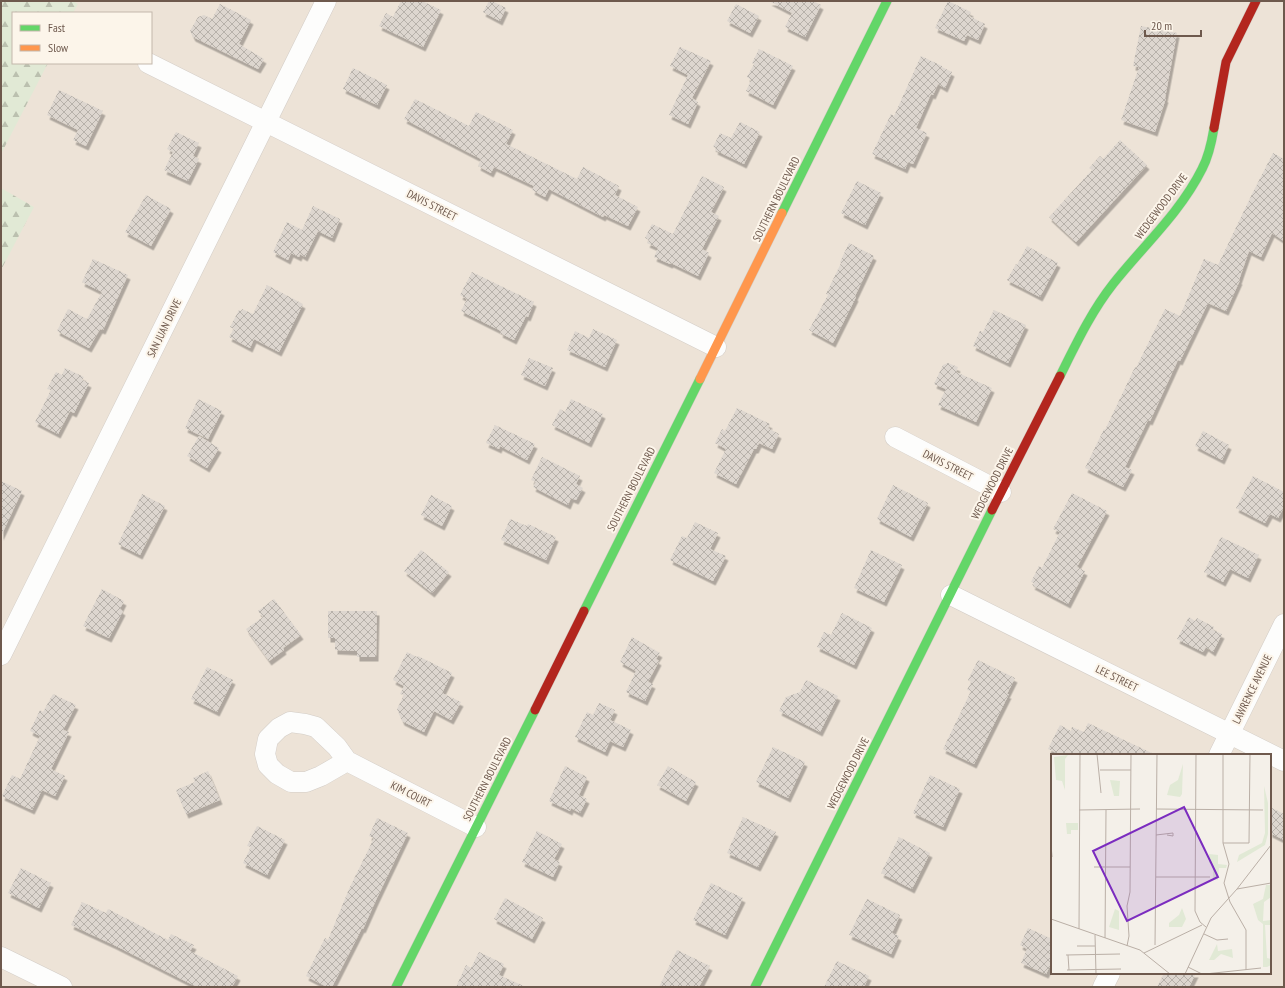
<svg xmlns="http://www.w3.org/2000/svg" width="1285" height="988" font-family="'PT Sans Narrow',sans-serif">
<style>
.residential{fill:#ede3d7;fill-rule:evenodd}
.forest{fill:url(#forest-firs)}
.building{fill:url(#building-cross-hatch);filter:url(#shadow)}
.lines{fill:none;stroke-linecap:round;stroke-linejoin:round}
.street-casing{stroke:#d3cdc7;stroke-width:21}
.fast-casing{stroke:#d2ccc4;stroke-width:10}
.slow-casing{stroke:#d2ccc4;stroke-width:10}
.jam-casing{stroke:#d2ccc4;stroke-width:10}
.street{stroke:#fdfdfc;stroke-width:20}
.fast{stroke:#63d668;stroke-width:9}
.slow{stroke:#ff974d;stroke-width:9}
.jam{stroke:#b3261e;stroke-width:9}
.labels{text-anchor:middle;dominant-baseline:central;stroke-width:4;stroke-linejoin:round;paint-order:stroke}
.street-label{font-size:11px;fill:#6e594d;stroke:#fcf5ea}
.inset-road{fill:none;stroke:#baafa6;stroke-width:1}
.view{fill:#7b2cbf;fill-opacity:0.15;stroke:#7b2cbf;stroke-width:2}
.inset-edge{fill:none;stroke:#6e594d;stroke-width:2}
</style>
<defs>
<pattern id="forest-firs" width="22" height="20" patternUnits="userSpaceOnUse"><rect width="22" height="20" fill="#e1e9d5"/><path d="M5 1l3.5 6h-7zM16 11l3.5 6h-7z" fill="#bbc0af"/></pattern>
<pattern id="building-cross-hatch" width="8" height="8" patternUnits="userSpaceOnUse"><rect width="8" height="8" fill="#ddd6cf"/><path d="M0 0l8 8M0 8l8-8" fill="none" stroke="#b7b1aa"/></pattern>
<filter id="shadow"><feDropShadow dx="2.5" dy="4.5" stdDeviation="0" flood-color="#0004"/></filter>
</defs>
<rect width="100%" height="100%" fill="#f4f0e9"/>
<!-- residential -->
<path class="residential" d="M1,1H1284V987H1ZM13,13H151V63H13ZM1052,755H1270V973H1052Z"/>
<!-- forest -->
<g class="forest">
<polygon points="2,1 73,1 78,4 73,13 13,13 13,63 48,63 1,154"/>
<polygon points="1,188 34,207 1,270"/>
</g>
<!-- building -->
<g class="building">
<polygon points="401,1 422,1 441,10 423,47 379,26 386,13 393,17"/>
<polygon points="489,1 492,1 506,8 500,21 483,12"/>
<polygon points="769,1 813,1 821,5 805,37 785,27 792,13"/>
<polygon points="948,1 971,12 969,16 985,24 978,40 967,35 964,41 935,28"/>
<polygon points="220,4 251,20 239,44 264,59 258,69 193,37 190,31 198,17 204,15 212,19"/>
<polygon points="736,4 759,16 750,33 727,21"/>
<polygon points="1141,26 1177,33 1165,98 1166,98 1155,132 1121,120 1139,67 1133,66"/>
<polygon points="680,47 711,61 692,98 698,102 688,124 669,115 688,75 670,66"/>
<polygon points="759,49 793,66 773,105 746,91 751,80 747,77 754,64 752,63"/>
<polygon points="921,56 942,66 942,67 952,72 945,88 938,84 933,95 931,94 916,128 927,133 913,164 908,162 905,169 872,154 891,114 894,116"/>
<polygon points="353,68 387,85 377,105 343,89"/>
<polygon points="59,90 103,111 86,146 73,140 78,130 47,115"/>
<polygon points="415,99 469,126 476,112 513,130 506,144 577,179 583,167 619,186 615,195 638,207 628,226 604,215 603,217 549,189 545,197 532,190 534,186 494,167 491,173 478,166 481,159 404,119"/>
<polygon points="740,122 760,132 744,164 715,150 716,148 713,147 720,133 731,138"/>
<polygon points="176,132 199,143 193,156 199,159 188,181 164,170 173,152 167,149"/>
<polygon points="1120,140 1147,165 1076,242 1049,217 1092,170 1089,168 1100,156 1103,159"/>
<polygon points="1273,153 1284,159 1284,241 1272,233 1261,257 1249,251 1239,280 1240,280 1226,311 1208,303 1180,361 1178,360 1150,421 1148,420 1125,467 1132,470 1123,487 1085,468 1104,429 1105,430 1135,367 1136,368 1165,309 1180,316 1204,259 1218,265 1253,192"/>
<polygon points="702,176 724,187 711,212 719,216 702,249 709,253 698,276 671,263 670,264 654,257 658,248 647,243 649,240 645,238 652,224 673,234"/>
<polygon points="857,181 881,193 865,225 841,213"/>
<polygon points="146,195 171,209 151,246 125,232"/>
<polygon points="313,206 340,219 332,238 318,231 305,257 300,254 299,257 291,253 288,260 273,252 287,222 302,230"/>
<polygon points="849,243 874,256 855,296 856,297 833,343 809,330 828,295 826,294 841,263 840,262"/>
<polygon points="1027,246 1058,263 1040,297 1007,280 1016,264 1017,265"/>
<polygon points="93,259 128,275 103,330 100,329 89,348 57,331 68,309 87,319 102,292 82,282"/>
<polygon points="472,272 534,302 528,317 526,316 514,340 500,333 501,331 461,311 467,299 460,295"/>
<polygon points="267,285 303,304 279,352 254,339 250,348 229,337 234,329 230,327 239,310 241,311 242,309 253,314"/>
<polygon points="994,310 1026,325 1008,363 973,346 980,331 983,332"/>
<polygon points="593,329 617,340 605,367 567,350 575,331 589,338"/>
<polygon points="529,358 553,368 545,386 521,375"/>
<polygon points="948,363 958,367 956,372 992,388 976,422 938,405 946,389 934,384 943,365"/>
<polygon points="65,368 84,377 82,380 89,383 74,413 70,411 58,434 35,422 51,390 47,389 56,372 62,375"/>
<polygon points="198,399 222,411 208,439 185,428"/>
<polygon points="571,399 603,414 589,443 552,425 560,409 565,412"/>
<polygon points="737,408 770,424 768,428 779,434 772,449 759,443 756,449 754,449 736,484 714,473 726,449 715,443 722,429 725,431"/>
<polygon points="495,425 535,444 527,460 500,446 499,449 486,443"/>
<polygon points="1203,431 1229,445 1222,460 1195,446"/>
<polygon points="199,436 219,448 207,468 187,456"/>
<polygon points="542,457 580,476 576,484 583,488 576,500 571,498 568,505 533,487 536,482 531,480"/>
<polygon points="1253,476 1284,492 1284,507 1278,518 1270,514 1265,523 1236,508"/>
<polygon points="1,481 22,491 1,536"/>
<polygon points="893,485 928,503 911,537 877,519"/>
<polygon points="1072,493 1107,511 1077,567 1085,571 1068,604 1032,585 1034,583 1031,582 1039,566 1042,568 1060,532 1053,529"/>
<polygon points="142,494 165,506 140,555 118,544"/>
<polygon points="431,495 452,506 442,526 421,515"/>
<polygon points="510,519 527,526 528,524 556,537 546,560 501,540"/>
<polygon points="695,522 718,533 710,549 726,556 713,581 670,560 682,536 687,538"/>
<polygon points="1221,537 1259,555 1248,578 1230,569 1223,582 1204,572"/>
<polygon points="421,550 449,572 432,593 404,571"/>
<polygon points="871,550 902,565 884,602 854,588"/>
<polygon points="102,589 124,601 120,609 123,611 109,638 83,626"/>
<polygon points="274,599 301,635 283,648 284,650 269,661 246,629 263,617 258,611"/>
<polygon points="328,611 377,611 376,657 357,657 357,651 335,650 335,638 328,638"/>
<polygon points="842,613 872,628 854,665 817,647 824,632 831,635"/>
<polygon points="1189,617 1195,621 1197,618 1214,627 1213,630 1222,634 1213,652 1206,647 1203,652 1177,639"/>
<polygon points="632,637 660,653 656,659 659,661 648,682 653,684 645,701 626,692 636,671 620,662"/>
<polygon points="407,652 417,657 418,656 452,673 442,693 461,702 451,720 434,711 424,732 402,721 397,709 404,695 400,694 404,686 393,680"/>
<polygon points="978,660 1015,678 1007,694 1009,694 974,764 943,749 971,691 967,690 971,682 968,680"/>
<polygon points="207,667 233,680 217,712 191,699"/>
<polygon points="806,680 838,696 820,732 779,711 786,697 800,692"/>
<polygon points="53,694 76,705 63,730 69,732 51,769 65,776 55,796 42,790 32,810 2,796 12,775 20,779 40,736 30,731 40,710 43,712"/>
<polygon points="599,703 615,710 610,720 631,730 623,747 610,741 605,752 575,737 587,712 593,715"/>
<polygon points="1088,723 1156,755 1061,755 1048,749 1060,725 1071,731 1072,727 1084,732"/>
<polygon points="773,747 805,762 788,798 756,782"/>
<polygon points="565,766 587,777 579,795 587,799 580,813 571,808 570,811 549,801"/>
<polygon points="668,766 696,782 686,801 657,785"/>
<polygon points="208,771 220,800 186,814 176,790 195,782 193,778"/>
<polygon points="930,775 960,789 943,827 913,813"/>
<polygon points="1270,807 1284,814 1284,840 1270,833"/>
<polygon points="743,817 776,832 758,867 727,853"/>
<polygon points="377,818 408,833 376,900 363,929 362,928 332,987 327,987 306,976 325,938 328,940 349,889 374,838 369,836"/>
<polygon points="257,826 285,840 267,875 243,863 251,847 247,846"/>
<polygon points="537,831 562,844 554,859 560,862 553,877 522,862"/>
<polygon points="899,837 930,853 912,889 881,873"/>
<polygon points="21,868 51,883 39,908 8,893"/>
<polygon points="711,883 743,898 725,935 693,920"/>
<polygon points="505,898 543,918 532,939 494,919"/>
<polygon points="867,899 900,915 892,933 899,936 891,954 849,935"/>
<polygon points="82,902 106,913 108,909 168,940 171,934 194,945 190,951 238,976 232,987 197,987 114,945 71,925"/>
<polygon points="1028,928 1052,939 1052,962 1046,974 1021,963 1027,949 1020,945"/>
<polygon points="677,950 710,966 699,987 659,987"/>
<polygon points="479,952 504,964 499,975 526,987 456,987 466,965 471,968"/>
<polygon points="837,961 869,976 864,987 824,987"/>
<polygon points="1164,973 1196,973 1189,987 1157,987"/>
</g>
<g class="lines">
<!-- street casing -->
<g class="street-casing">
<g id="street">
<polyline points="148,63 716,347"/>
<polyline points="895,437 1001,492"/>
<polyline points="951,595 1284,761"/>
<polyline points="1,655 326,1"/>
<polyline points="1219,755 1284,624"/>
<polyline points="347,761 337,747 316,727 305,724 290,722 279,728 268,739 265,754 268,765 277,774 291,782 306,782 321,776 347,761 476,827"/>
<polyline points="1,957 62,987"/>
<polyline points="1103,987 1110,973"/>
</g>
</g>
<!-- fast casing -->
<g class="fast-casing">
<g id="fast">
<polyline points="782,213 887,1"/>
<path d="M1060,376C1076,344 1091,312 1113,284C1143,246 1180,213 1202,169C1208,158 1212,140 1214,128"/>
<polyline points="584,611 700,379"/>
<polyline points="396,987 535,710"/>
<polyline points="755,987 992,510"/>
</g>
</g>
<!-- slow casing -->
<g class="slow-casing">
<polyline id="slow" points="700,379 782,213"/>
</g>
<!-- jam casing -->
<g class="jam-casing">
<g id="jam">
<polyline points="1214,128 1226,62 1256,1"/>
<polyline points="992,510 1060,376"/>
<polyline points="535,710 584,611"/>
</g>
</g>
<!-- street -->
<use href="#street" class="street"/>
<!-- fast -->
<use href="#fast" class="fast"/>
<!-- slow -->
<use href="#slow" class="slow"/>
<!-- jam -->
<use href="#jam" class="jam"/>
</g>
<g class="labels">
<!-- street labels -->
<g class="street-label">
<text transform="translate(776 199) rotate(-64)">SOUTHERN BOULEVARD</text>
<text transform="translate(432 205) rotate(27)">DAVIS STREET</text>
<text transform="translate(1161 206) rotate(-53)">WEDGEWOOD DRIVE</text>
<text transform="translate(164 328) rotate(-64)">SAN JUAN DRIVE</text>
<text transform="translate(948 465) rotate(27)">DAVIS STREET</text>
<text transform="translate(992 483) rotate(-63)">WEDGEWOOD DRIVE</text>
<text transform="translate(631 489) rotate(-63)">SOUTHERN BOULEVARD</text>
<text transform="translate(1117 678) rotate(26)">LEE STREET</text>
<text transform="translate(1252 689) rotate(-64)">LAWRENCE AVENUE</text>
<text transform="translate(848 773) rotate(-63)">WEDGEWOOD DRIVE</text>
<text transform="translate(487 779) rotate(-63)">SOUTHERN BOULEVARD</text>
<text transform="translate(411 794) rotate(27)">KIM COURT</text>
</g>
</g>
<!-- overview -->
<g transform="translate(1051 754)">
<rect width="220" height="220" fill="#f4f0e9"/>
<path d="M17,1L14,5V36L11,27L5,26L3,3ZM132,10L131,40L129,43L116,41L119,31L127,26ZM59,26L69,27L68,42H63ZM213,32L217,49V80L214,91L186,108L188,101L211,89L214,79ZM15,69H27V76H20V80H16ZM158,100L167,101V110L176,111L175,114H168L167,126L162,125V110L158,109ZM215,131H220V143L213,148L212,167L220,166V171H214L216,204L220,205V211L216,213H212V170L207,166L202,150L212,145ZM131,154L135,165L131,173H118V169L128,161ZM64,155L68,157V176L58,173ZM166,190L167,197L181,195L182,204L170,200L163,206H158Z" fill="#e1e9d5"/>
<path class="inset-road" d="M46,0L50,39M145,0L144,157L149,168L155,173M172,0V89L178,110L173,129L179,148L195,176V216M49,16H80M105,55L212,56M28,56L89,55M105,81L122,79V82L116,81M172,89H198L199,0M0,91L1,103M0,104V127M43,113H79M105,123H159M186,135L220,129M0,165L89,196L119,220M28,175L29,0M153,180L166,186L177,185M44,181L45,220M54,184L55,56M104,191L106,0M26,192H44M76,192L78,182L76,152L79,138L80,0M93,199L151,171M15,201L69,200M17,201L18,216M137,213L151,220M16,216L70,215M134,220L160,164L186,135L220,91M154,220L210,214"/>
<path class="view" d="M133,53L167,123L76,167L42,97Z"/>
<rect width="220" height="220" class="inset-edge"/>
</g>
<!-- border -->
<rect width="1285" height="988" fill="none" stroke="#6e594d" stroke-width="4"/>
<!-- legend -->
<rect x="12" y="12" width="140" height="52" fill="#fcf5ea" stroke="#c3b7ab"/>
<rect x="20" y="25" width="20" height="6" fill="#63d668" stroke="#c3b7ab"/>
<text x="48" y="32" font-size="12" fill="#6e594d">Fast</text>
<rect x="20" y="45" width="20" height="6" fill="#ff974d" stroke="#c3b7ab"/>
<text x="48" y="52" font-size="12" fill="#6e594d">Slow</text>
<!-- scale -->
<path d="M1145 30v6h56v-6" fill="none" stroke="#6e594d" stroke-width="2"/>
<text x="1151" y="30" font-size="12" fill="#6e594d" stroke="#fcf5ea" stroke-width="3" paint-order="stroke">20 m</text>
</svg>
